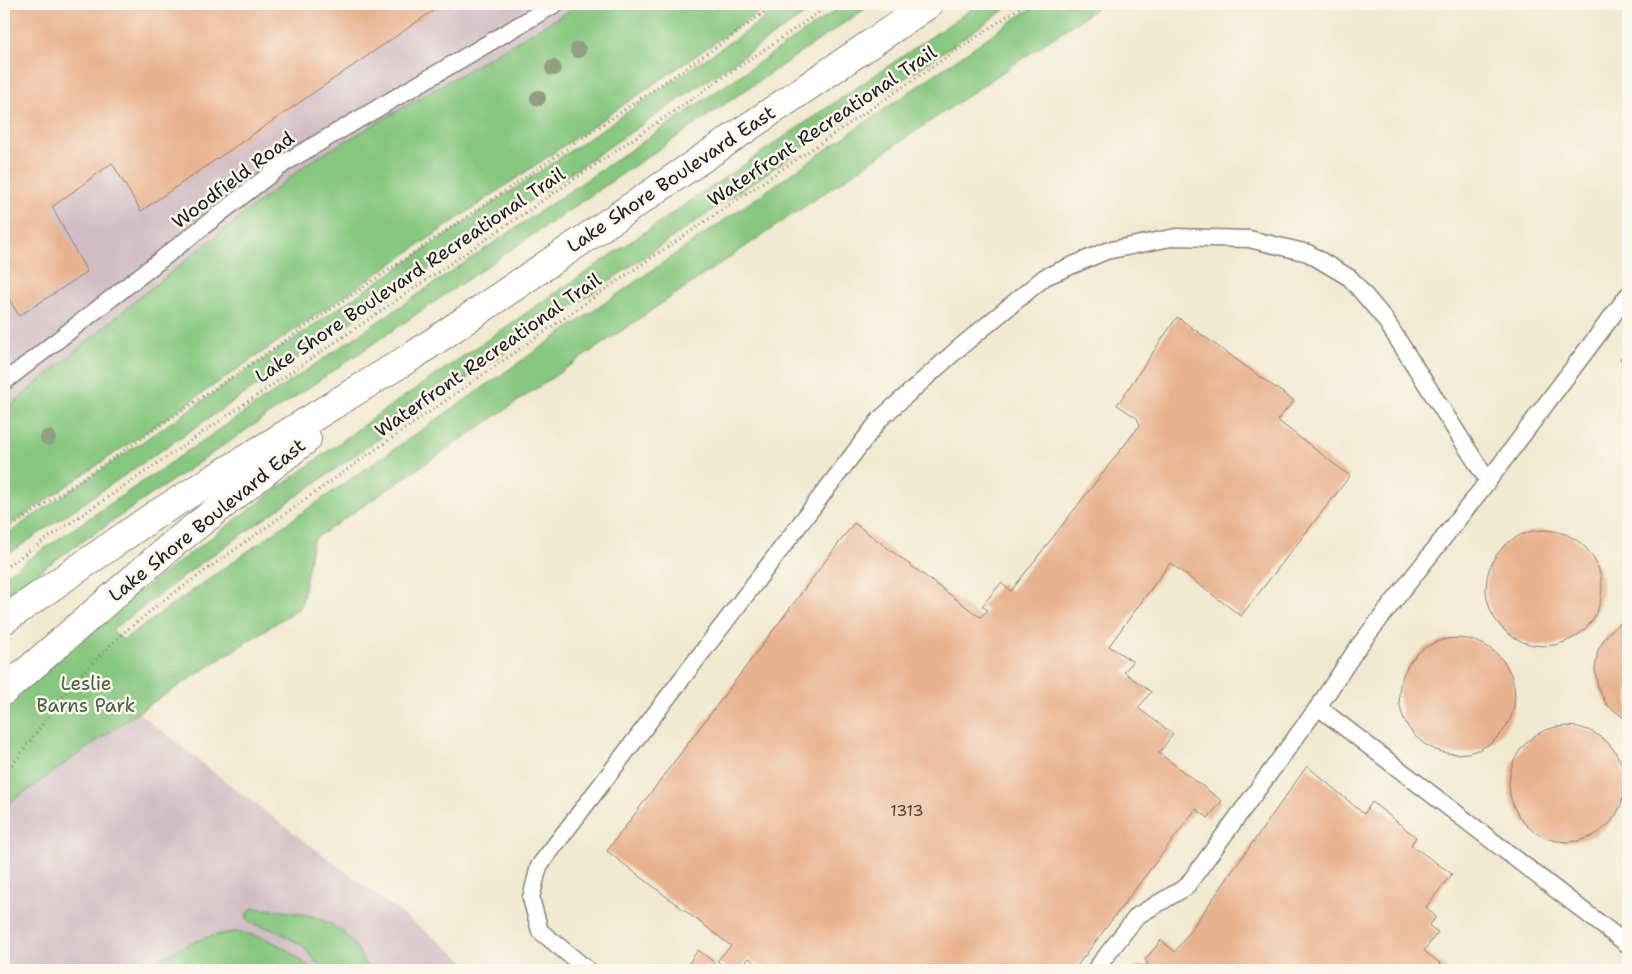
<svg xmlns="http://www.w3.org/2000/svg" width="1632" height="974" font-family="'Shantell Sans',sans-serif">
<style>
.industrial{fill:#d2bdc5}
.green{fill:#86c77f;stroke:#51724e}
.building{fill:#e9b28f}
.lines{fill:none;stroke-linecap:round;stroke-linejoin:round}
.lane-casing{stroke:#868276;stroke-width:19}
.highway-casing{stroke:#868276;stroke-width:30}
.path{stroke:#868276;stroke-width:3;stroke-dasharray:1 4;stroke-linecap:butt}
.lane{stroke:#fff;stroke-width:16}
.highway{stroke:#fff;stroke-width:28}
.tree{fill:#939e83}
.labels{text-anchor:middle;dominant-baseline:central;stroke-width:5;stroke-linejoin:round;paint-order:stroke}
.number-label{font-size:16px;fill:#4f4239}
.street-label{font-size:19px;fill:#1c1c1c;stroke:#fbf7ec}
.park-label{font-size:19px;fill:#466044;stroke:#fbf7ec}
</style>
<rect width="100%" height="100%" fill="#fbf7ec"/>
<filter id="ink" filterUnits="userSpaceOnUse"><feTurbulence type="fractalNoise" baseFrequency=".02" numOctaves="2"/><feDisplacementMap in="SourceGraphic" scale="10" xChannelSelector="R" yChannelSelector="G"/><feConvolveMatrix kernelMatrix="1 2 1 2 8 2 1 2 1" color-interpolation-filters="sRGB"/></filter>
<filter id="wash" filterUnits="userSpaceOnUse"><feTurbulence type="fractalNoise" baseFrequency=".0096" numOctaves="4" result="noise"/><feDisplacementMap in="SourceGraphic" scale="20" xChannelSelector="R" yChannelSelector="G"/><feGaussianBlur stdDeviation="1.12" result="paint"/><feColorMatrix in="noise" values="0 0 0 0 0 0 0 0 0 0 0 0 0 0 0 0 0 1.4 0 .05"/><feComposite in="paint" operator="in"/></filter>
<g filter="url(#wash)">
<rect width="100%" height="100%" fill="#f1e9d0"/>
<!-- industrial -->
<g class="industrial">
<polygon points="4,4 771,4 4,529"/>
<polygon points="138,712 235,789 477,970 4,970 4,807"/>
</g>
<!-- green -->
<g class="green">
<polygon points="581,4 771,4 4,529 4,411 141,296 308,163"/>
<polygon points="779,4 820,4 4,557 4,536 761,21"/>
<polygon points="845,4 872,4 4,595 4,576"/>
<polygon points="979,4 1013,4 367,447 204,561 112,630 123,640 286,524 1016,18 1039,4 1103,4 313,540 301,607 138,712 4,807 4,707 122,604 377,415"/>
<path d="M253,908C305,913 347,914 367,970H324L301,945L277,931L251,923L247,919V913Z"/>
<path d="M236,932C267,936 290,948 311,970H146C175,949 200,935 236,932Z"/>
</g>
<g id="blocks">
<!-- building -->
<g class="building">
<polygon points="4,4 443,4 141,211 112,163 52,207 87,272 19,316 4,290"/>
<polygon points="1177,317 1294,401 1277,420 1350,476 1241,616 1170,563 1109,646 1133,662 1124,672 1151,692 1138,708 1173,734 1159,753 1222,801 1208,818 1196,809 1074,970 765,970 749,958 738,970 729,970 717,961 731,946 607,851 854,523 980,617 988,610 982,606 1001,583 1011,591 1140,425 1137,418 1117,405"/>
<polygon points="1628,348 1628,365 1620,359"/>
<circle cx="1544" cy="588" r="58"/>
<polygon points="1628,618 1628,721 1607,705 1598,688 1595,669 1598,650 1608,633"/>
<circle cx="1457" cy="696" r="58"/>
<circle cx="1567" cy="784" r="58"/>
<polygon points="1307,766 1364,814 1372,802 1416,837 1411,845 1452,874 1426,907 1436,917 1429,926 1438,932 1424,951 1449,970 1131,970 1138,965 1144,967 1148,963 1145,960 1161,940 1175,952"/>
<polygon points="698,950 715,963 709,970 690,970 686,967"/>
</g>
</g>
</g>
<g filter="url(#ink)">
<use href="#blocks" fill-opacity="0" stroke="#868276" stroke-width="1"/>
<g class="lines">
<!-- lane casing -->
<g class="lane-casing">
<g id="lane">
<polyline points="4,382 286,162 555,4"/>
<polyline points="1318,707 1628,945"/>
<polyline points="588,970 540,931 531,898 539,866 880,419 959,348 1045,277 1106,251 1176,237 1249,239 1308,253 1350,278 1384,318 1488,481"/>
<polyline points="1095,970 1137,916 1186,887 1318,707 1358,647 1488,481 1628,295"/>
</g>
</g>
<!-- highway casing -->
<g class="highway-casing">
<g id="highway">
<polyline points="4,620 152,517 414,355 929,4"/>
<polyline points="4,691 172,545 307,439"/>
</g>
</g>
<!-- path -->
<g class="path">
<polyline points="4,532 731,37 775,4"/>
<polyline points="4,568 831,4"/>
<polyline points="4,771 14,763 75,680 123,633 167,598 369,454 616,282 1025,4"/>
</g>
<!-- lane -->
<use href="#lane" class="lane"/>
<!-- highway -->
<use href="#highway" class="highway"/>
</g>
<!-- trees -->
<g class="tree">
<circle cx="578" cy="50" r="8"/>
<circle cx="553" cy="68" r="8"/>
<circle cx="538" cy="98" r="8"/>
<circle cx="48" cy="438" r="8"/>
</g>
</g>
<g class="labels">
<!-- number labels -->
<g class="number-label">
<text x="907" y="810">1313</text>
</g>
<!-- street labels -->
<g class="street-label">
<text transform="translate(822 126) rotate(-34)">Waterfront Recreational Trail</text>
<text transform="translate(671 179) rotate(-34)">Lake Shore Boulevard East</text>
<text transform="translate(233 180) rotate(-37)">Woodfield Road</text>
<text transform="translate(410 275) rotate(-34)">Lake Shore Boulevard Recreational Trail</text>
<text transform="translate(488 355) rotate(-35)">Waterfront Recreational Trail</text>
<text transform="translate(207 520) rotate(-39)">Lake Shore Boulevard East</text>
</g>
<!-- park labels -->
<g class="park-label">
<text x="86" y="683">Leslie<tspan x="86" dy="22">Barns Park</tspan></text>
</g>
</g>
<!-- margin -->
<rect width="1632" height="974" fill="none" stroke="#fbf7ec" stroke-width="20"/>
</svg>
